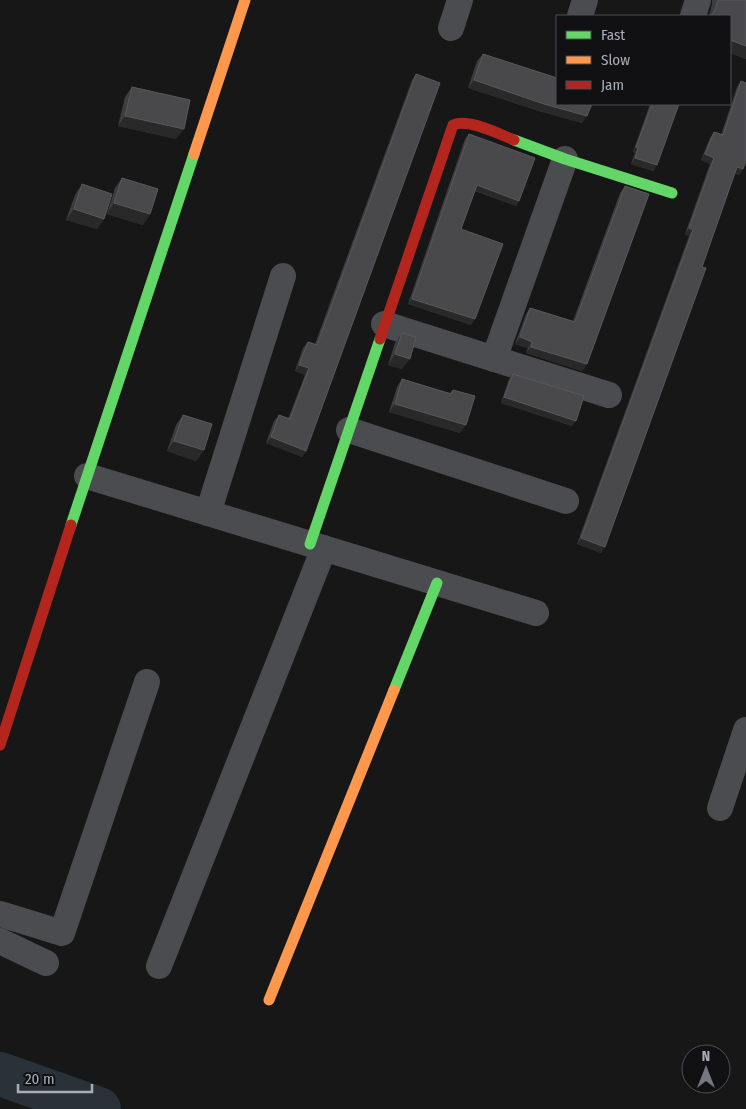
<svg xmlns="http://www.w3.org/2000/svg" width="746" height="1109" font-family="'Fira Sans Condensed',sans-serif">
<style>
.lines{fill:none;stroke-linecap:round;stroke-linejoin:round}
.river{stroke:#2a3239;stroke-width:44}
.street{stroke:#4b4c50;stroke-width:26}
.fast{stroke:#63d668;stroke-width:11}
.slow{stroke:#ff974d;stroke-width:11}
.jam{stroke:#b3261e;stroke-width:11}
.wall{fill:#3d3d3f}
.shaded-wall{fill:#29292a}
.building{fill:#49494c;stroke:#58595d}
</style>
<rect width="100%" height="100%" fill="#171717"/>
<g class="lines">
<!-- river -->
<polyline class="river" points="0,1074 99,1109"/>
<!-- street -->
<g class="street">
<polyline points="580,16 585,0"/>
<polyline points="693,16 698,0"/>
<polyline points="451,28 460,0"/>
<polyline points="384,324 609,395"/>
<polyline points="494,359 565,159"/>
<polyline points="349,430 566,501"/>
<polyline points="87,476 536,613"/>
<polyline points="208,513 283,276"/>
<polyline points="720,808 746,730"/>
<polyline points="0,914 62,933 147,682"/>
<polyline points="0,941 46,963"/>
<polyline points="159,966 324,548"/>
</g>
<!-- fast -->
<g class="fast">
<polyline points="514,140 565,159 672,193"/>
<polyline points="71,525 194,154"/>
<polyline points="310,544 380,339"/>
<polyline points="394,690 437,583"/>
</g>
<!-- slow -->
<g class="slow">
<polyline points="194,154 245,0"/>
<polyline points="269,1000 394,690"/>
</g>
<!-- jam -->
<g class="jam">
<path d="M380,339L453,125C468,118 499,134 514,140"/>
<polyline points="0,745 71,525"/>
</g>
</g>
<!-- wall -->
<g class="wall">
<polygon points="712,0 746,0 746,59 730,53 730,16 709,16 712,4"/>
<polygon points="483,54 556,78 557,73 557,104 587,116 582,123 539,111 468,88 477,61"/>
<polygon points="416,74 306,451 302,457 266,443 274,421 279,415 288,419 305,375 295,371 303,348 308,342 315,344 412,80"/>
<polygon points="741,81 743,169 739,175 735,173 601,553 577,544 689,236 685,234 710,164 701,160 710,138 714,132 721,135 737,87"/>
<polygon points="132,87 176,139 118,126 125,97"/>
<polygon points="650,104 679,104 653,171 631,164 635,153 633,152"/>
<polygon points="469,134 519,201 516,206 475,191 461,229 471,325 408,304 465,139"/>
<polygon points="122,178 150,214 143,225 107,214 115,188"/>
<polygon points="82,184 104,219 97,229 66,220 75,195"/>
<polygon points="625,186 587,364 582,371 526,353 528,348 515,344 526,314 530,308 573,321 620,193"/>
<polygon points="402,333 402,369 388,365 395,343"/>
<polygon points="513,374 572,426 501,403 509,379"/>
<polygon points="402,379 450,393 453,390 460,433 389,412 397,387"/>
<polygon points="183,415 204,450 196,461 167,451 176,425"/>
</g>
<!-- shaded-wall -->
<g class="shaded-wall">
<polygon points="730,40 746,46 746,59 730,53"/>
<polygon points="474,80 587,116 582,123 539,111 468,88"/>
<polygon points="125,116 184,129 176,139 118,126"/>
<polygon points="636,147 638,148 635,153 633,152"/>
<polygon points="705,154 714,158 710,164 701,160"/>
<polygon points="635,158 657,165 653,171 631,164"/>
<polygon points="737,167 743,169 739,175 733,173"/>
<polygon points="477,185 519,201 516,206 474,190"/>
<polygon points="114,203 150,214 143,225 107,214"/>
<polygon points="74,209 104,219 97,229 66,220"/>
<polygon points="689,228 693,230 689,236 685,234"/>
<polygon points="412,299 475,319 471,325 408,304"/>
<polygon points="520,337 532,342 528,348 515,344"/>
<polygon points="531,347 587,364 582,371 526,353"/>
<polygon points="395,354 410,359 402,369 388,365"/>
<polygon points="299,365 309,368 305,375 295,371"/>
<polygon points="504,397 576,421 572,426 501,403"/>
<polygon points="395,404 466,425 460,433 389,412"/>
<polygon points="271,437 306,451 302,457 266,443"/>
<polygon points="174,441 204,450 196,461 167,451"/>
<polygon points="581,538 605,547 601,553 577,544"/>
</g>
<!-- building -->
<g class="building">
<polygon points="718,0 746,0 746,46 730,40 730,16 711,16 715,10"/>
<polygon points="483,54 557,78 557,104 592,104 587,116 544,104 474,80"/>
<polygon points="416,74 440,83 306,451 271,437 279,415 290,419 309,368 299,365 308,342 317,345"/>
<polygon points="741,81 746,83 746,161 743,169 737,167 702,267 706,268 605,547 581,538 693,230 689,228 714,158 705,154 714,132 723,135"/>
<polygon points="132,87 190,100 184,129 125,116"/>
<polygon points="652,104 679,104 657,165 635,158 638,148 636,147"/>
<polygon points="469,134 535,158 519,201 477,185 461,229 503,244 475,319 412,299"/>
<polygon points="122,178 158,189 150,214 114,203"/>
<polygon points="82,184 112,194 104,219 74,209"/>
<polygon points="625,186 649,194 587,364 531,347 532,342 520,337 530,308 575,322"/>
<polygon points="402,333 416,337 410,359 395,354"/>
<polygon points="513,374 584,396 576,421 504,397"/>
<polygon points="402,379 451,394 453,390 475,396 466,425 395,404"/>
<polygon points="183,415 212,424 204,450 174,441"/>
</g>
<!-- legend -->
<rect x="556" y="15" width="175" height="90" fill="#111113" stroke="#4d4f55"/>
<rect x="566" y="31" width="25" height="8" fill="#63d668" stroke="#4d4f55"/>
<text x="601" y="40" font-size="15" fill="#a8adb8">Fast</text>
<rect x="566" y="56" width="25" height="8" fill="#ff974d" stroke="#4d4f55"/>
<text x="601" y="65" font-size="15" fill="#a8adb8">Slow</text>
<rect x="566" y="81" width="25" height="8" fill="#b3261e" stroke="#4d4f55"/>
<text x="601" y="90" font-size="15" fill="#a8adb8">Jam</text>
<!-- north arrow -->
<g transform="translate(706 1069)"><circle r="24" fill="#111113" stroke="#4d4f55"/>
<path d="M0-4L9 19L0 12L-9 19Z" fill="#757880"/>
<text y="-8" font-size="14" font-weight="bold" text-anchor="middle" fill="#a8adb8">N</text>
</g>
<!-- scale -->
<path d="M18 1084v8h74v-8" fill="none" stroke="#a8adb8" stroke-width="2.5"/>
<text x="25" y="1084" font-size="15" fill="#a8adb8" stroke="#111113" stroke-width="4" paint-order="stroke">20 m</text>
</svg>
